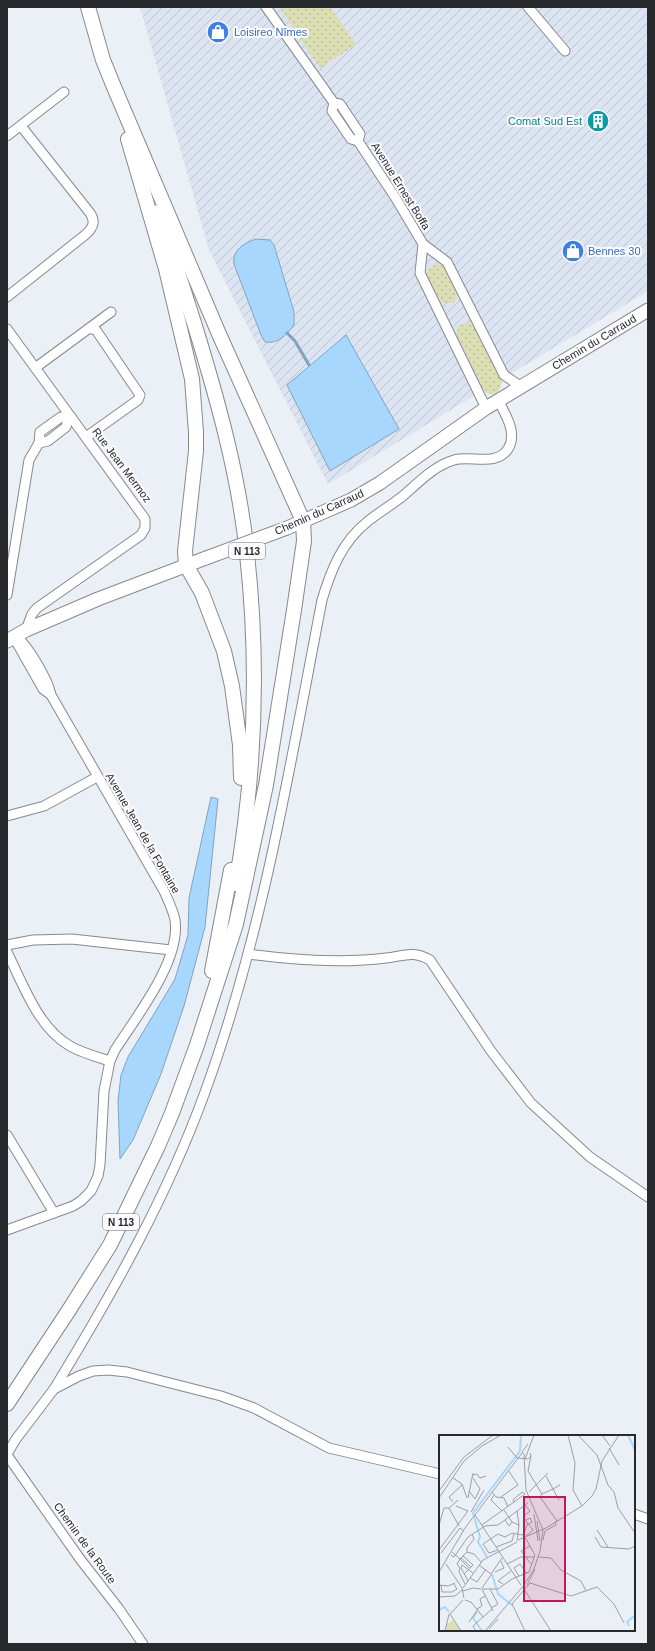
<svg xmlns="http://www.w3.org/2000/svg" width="655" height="1651" font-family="Arial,sans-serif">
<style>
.industrial{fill:url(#industrial-furrows)}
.park{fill:url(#park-dots)}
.water{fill:#a8d7fd;stroke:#82a3be}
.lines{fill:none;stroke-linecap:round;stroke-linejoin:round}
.stream{stroke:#82a3be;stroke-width:3}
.street-casing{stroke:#86898f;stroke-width:11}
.secondary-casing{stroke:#86898f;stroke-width:15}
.primary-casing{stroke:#86898f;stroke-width:16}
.street{stroke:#fff;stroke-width:9}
.secondary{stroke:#fff;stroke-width:13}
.primary{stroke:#fff;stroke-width:14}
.secondary-bridge-casing{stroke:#86898f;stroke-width:15;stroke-linecap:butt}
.secondary-bridge{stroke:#fff;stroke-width:13}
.labels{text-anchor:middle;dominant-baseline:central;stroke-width:4;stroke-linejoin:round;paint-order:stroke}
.shield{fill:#fcfcfe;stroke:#68686b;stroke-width:1}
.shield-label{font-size:10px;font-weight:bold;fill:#28292c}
.shop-label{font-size:11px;fill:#366cbe;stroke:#fcfcfe;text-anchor:start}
.culture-label{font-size:11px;fill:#0d838f;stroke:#fcfcfe;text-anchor:end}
.street-label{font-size:11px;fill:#28292c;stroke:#fcfcfe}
.inset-river{fill:none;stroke:#a8d7fd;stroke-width:2}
.inset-road{fill:none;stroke:#9da0a5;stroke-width:1}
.view{fill:#c2185b;fill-opacity:0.15;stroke:#c2185b;stroke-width:2}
.inset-edge{fill:none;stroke:#28292c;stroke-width:2}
</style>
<defs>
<pattern id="industrial-furrows" width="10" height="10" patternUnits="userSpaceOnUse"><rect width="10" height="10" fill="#dce3f1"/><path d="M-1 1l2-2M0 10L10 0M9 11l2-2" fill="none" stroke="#bdc3cf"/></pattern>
<pattern id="park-dots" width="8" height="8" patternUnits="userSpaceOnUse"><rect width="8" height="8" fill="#dcdfb4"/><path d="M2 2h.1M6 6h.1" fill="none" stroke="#bdbf9b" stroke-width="1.8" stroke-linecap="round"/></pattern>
</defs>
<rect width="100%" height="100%" fill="#ebeff6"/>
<!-- industrial -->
<polygon class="industrial" points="140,7 648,7 648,291 328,484 209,250"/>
<!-- park -->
<g class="park">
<polygon points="279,7 330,7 356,45 320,68"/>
<polygon points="436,264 443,266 457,290 457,297 453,303 440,303 427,277 428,269"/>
<path d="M468,322L474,325L502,381C501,391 494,398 485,392L456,334L459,325Z"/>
</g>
<!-- water -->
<g class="water">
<path d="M256,239L270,240L274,245L294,312V325C286,335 279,344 265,342L261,335L234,264C232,250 244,243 256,239Z"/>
<polygon points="346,335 399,429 330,471 287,385"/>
<polygon points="211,797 218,799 205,927 184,1006 161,1074 133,1140 120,1159 118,1101 121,1075 128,1057 175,979 188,935 189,898"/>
</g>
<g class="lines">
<!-- stream -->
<polyline class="stream" points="287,333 295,341 309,365"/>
<!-- street casing -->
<g class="street-casing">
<g id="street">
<polyline points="266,7 334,103 332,111 351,139 358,141 395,197 423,244 447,262 504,375 520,386"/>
<polyline points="528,7 565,51"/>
<polyline points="334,103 340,104 360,134 358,141"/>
<polyline points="7,136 64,92"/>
<polyline points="423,244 420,273 486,408"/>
<path d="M7,297L85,235C93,228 96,222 90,213L21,126"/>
<polyline points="7,329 145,519 145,528 141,535 37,608 32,614 26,630"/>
<polyline points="88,329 111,312"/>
<polyline points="35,368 88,329 92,329 96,330 140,395 138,400 86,437"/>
<polyline points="39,443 48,441 66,427 68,418"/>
<polyline points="7,595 29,460 39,443 40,432 61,417 71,417"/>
<polyline points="17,643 43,689 51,695"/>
<polyline points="7,816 44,806 97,777"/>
<polyline points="7,945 33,940 72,939 171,950"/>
<path d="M7,952C23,984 38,1028 70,1046C82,1053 97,1057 110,1061"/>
<path d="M248,954C293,960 340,964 386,958C404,956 413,950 430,960L491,1051L531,1103L590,1157L648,1197"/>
<polyline points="7,1135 54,1213"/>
<path d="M7,1230L73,1206L81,1201L91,1191L98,1176L100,1165L104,1091L110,1061L115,1050C136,1017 181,961 175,920C173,910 168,900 164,891L51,695C48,679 28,646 16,636"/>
<path d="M54,1389C112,1294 167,1197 205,1092C263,933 290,765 322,600C331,570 342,542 367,522C379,512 392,505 404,495C419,482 434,466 454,460C471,455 496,467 508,449C518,433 505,414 498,400"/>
<polyline points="7,1454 16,1439 54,1389 79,1376 93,1371 108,1370 127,1372 221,1396 254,1408 329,1448 440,1474"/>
<polyline points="7,1455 80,1559 119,1609 143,1644"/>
<polyline points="634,1514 648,1519"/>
</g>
</g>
<!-- secondary casing -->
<g class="secondary-casing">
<g id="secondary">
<polyline points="287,528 351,500 380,483 486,408 648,310"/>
<polyline points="7,641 26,630 98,599 206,558"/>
</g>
</g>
<!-- primary casing -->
<g class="primary-casing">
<g id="primary">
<polyline points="128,139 166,269 192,379 196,432 196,451 185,551 186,565 202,593 224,651 232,686 240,745 241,778"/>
<path d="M158,212C171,250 183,288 195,326C218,401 239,476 247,554C259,663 255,776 236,884"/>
<polyline points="212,971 231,870"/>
<polyline points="7,1404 69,1310 110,1245 158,1146 172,1113 197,1045 236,924 266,785 294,610 304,541 303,521 219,334 114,87 103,60 88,7"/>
</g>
</g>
<!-- street -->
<use href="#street" class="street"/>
<!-- secondary -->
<use href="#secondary" class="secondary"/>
<!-- primary -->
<use href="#primary" class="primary"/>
<!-- secondary-bridge casing -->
<g class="secondary-bridge-casing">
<polyline id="secondary-bridge" points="206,558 287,528"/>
</g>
<!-- secondary-bridge -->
<use href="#secondary-bridge" class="secondary-bridge"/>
</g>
<!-- icons -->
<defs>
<g id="shop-disc" transform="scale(1.15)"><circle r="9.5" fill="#3f7fe0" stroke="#fcfcfe"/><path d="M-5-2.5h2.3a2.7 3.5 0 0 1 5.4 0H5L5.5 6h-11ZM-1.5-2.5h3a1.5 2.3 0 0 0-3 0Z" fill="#fff"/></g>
<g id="building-disc" transform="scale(1.15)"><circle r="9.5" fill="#0f9aa8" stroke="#fcfcfe"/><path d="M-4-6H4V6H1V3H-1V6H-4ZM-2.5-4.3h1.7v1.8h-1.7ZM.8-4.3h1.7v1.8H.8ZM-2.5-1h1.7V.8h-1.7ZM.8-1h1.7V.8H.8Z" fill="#fff"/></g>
</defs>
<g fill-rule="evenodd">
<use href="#shop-disc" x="218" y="32"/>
<use href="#building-disc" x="598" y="121"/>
<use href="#shop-disc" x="573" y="251"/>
</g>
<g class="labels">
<!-- shield labels -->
<g class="shield">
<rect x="229" y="543" width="36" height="16" rx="3"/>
<rect x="103" y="1214" width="36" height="16" rx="3"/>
</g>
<g class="shield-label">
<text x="247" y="551">N 113</text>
<text x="121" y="1222">N 113</text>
</g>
<!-- shop labels -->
<g class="shop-label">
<text x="234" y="32">Loisireo Nîmes</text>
<text x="588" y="251">Bennes 30</text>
</g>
<!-- culture labels -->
<g class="culture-label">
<text x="582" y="121">Comat Sud Est</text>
</g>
<!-- street labels -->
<g class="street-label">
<text transform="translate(401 186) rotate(58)">Avenue Ernest Boffa</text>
<text transform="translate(594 342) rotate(-31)">Chemin du Carraud</text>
<text transform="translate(122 465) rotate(53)">Rue Jean Mermoz</text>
<text transform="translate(319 512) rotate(-24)">Chemin du Carraud</text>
<text transform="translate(143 833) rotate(60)">Avenue Jean de la Fontaine</text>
<text transform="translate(85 1543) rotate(54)">Chemin de la Route</text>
</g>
</g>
<!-- overview -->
<g transform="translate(439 1435)">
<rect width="196" height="196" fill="#ebeff6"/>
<path d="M14,185L21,196H7L8,189Z" fill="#dcdfb4"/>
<path class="inset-river" d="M189,0L196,15M48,122L39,107L41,102L34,78L81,16L82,0M53,139L59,159L73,170M0,175L6,172L10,177M38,177L34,183L43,196M190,191L188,187L195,181"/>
<path class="inset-road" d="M129,0L136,28L134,55L143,71M139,0L158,20L169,50L175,57L179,73L196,98M163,0L171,11M69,12L78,23M170,13L180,30M86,21L83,17L89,9M92,21L89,36L103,59L101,62L118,86M78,23L89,24L92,21L91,18M86,24L95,0M34,40L38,39L41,43L47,41M14,43L23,49L28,63M0,56L25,22L54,0M30,56L36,64L41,54L34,43M53,57L57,62L65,63L69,72M90,57L109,38M103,59L114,54L107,41M55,60L52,65L63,76M62,62L79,50L69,35M0,63L25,26L43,11L62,0M29,63L34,38M120,65L114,54L121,50M14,67L10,62L23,50M75,67L74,65L77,62L84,57L86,59M86,70L91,76L84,82L94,95L87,101M17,71L29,76M10,73L20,91M10,73L19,65M65,75L73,87L80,90L78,106M78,76L80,90M32,77L45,55M95,79L99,106M36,80L82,150M66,85L70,91L73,87M87,85L91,83L93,87L90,89M98,86L101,106M0,90L5,73H10M43,90L86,59M158,95L169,112M33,99L35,104L28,113V117L35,119L42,127M156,102L162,112L190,114L196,111M79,105L107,93L143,71L153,61L157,54L163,26L180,0M104,105L106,96L117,90L116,87M91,111L82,116L92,129M57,112L73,106L75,99M0,115L29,76M59,115L50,118L44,109L59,99L66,102L73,98L84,100L89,88M13,117L21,124L28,117M2,118L21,93L25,96M12,120L15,122L29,102L46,91L59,90L89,68M24,121L34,130L25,139M100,122L112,123L122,135L142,146L147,156M22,123L32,132M7,129L23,153L25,163M68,129L82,122H95M40,130L52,139M21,133L18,129L21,124L30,133M21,133L20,137L26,149M22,133L23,130L34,138M22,133L29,146M0,137L26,93L83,18M56,137L65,133L62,126M52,139L63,123M80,141L75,133L81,129L88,139M31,143L38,147L47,134M64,149L59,146L72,136M0,150L9,151L16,148M2,150L3,157H13L18,154L15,149M88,150L96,134M24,153L44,125L78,107M43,153L52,140M43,154H59L73,144L90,137L96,120L86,102M43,154L54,176M51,154L59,169L52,173M85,154L112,196M24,156L34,153L42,154M0,162L16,161L24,154M26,165L32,167L44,182M38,174L43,171L41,164L46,161M11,179L22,196M11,179L24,165M30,187L39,174M50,194L59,184M6,196L10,179M37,196L34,191L53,174M46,196L85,150L95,134L101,116L104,95L87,55L85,21M86,196L73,169L91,148L132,161L158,152L175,169L185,188"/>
<path class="view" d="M85,62H126V166H85Z"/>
<rect width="196" height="196" class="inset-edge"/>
</g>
<!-- border -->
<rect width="655" height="1651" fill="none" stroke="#28292c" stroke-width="16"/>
</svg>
